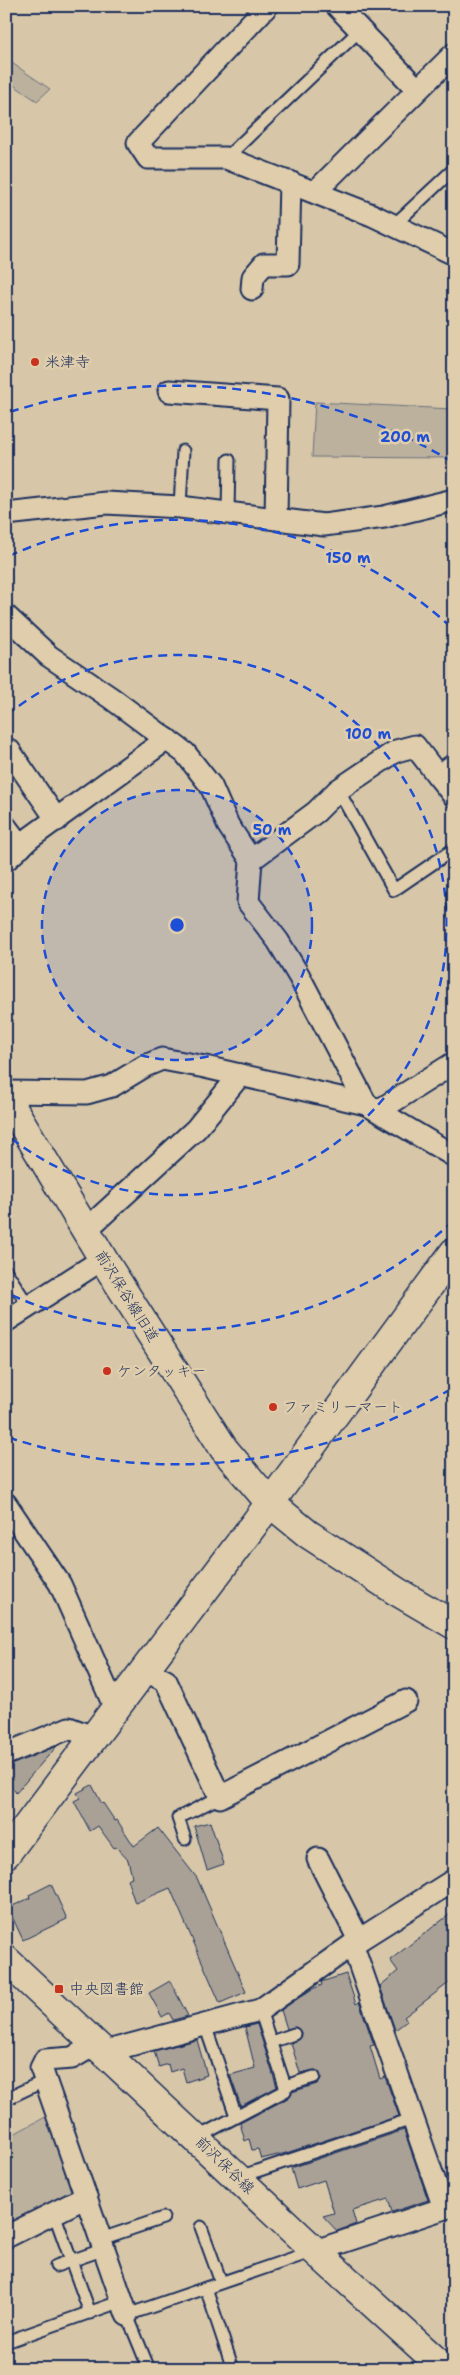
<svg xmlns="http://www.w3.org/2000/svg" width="460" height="2375" font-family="'Shantell Sans','Klee One',sans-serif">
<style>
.green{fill:#bbb19d;stroke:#6b707e}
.building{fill:#a9a196;stroke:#1b2f5e}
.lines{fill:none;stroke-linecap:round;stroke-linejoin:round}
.lane-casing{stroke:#1b2f5e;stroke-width:15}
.street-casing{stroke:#1b2f5e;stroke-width:25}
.secondary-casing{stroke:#1b2f5e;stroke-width:31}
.lane{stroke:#dfcdab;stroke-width:11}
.street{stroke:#dfcdab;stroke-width:21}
.secondary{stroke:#dfcdab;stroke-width:28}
.ring{fill:none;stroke:#1d4ed8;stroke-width:2.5;stroke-dasharray:9 6}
.poi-dot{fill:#c8321e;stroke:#dfcdab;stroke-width:2}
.labels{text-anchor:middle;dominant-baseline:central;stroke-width:5;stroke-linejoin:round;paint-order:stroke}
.poi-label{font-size:15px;fill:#1b2f5e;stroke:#dfcdab;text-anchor:start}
.street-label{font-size:15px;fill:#1b2f5e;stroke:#dfcdab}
.centre{fill:#1d4ed8;stroke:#dfcdab;stroke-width:2.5}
.ring-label{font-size:15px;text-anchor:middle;font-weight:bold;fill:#1d4ed8;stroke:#dfcdab;stroke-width:5;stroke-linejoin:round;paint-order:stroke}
</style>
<rect width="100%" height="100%" fill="#d7c7a8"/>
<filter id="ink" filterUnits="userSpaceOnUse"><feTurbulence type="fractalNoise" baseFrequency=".02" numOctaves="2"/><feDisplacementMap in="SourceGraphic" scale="10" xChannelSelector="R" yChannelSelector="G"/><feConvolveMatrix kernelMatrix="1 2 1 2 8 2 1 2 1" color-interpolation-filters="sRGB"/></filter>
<g filter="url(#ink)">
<!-- green -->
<g class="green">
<polygon points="6,59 50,89 37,101 6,80"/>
<polygon points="315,402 451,409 449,458 312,457"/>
<polygon points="55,2112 81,2196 6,2233 6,2138"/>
</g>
<!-- building -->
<g class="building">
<polygon points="57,1746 33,1773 16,1793 6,1777 6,1767"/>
<polygon points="92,1785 102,1804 103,1803 115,1821 117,1820 134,1846 158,1828 197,1878 246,1992 220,2003 170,1888 135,1903 127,1879 132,1877 128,1860 116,1847 114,1848 98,1826 90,1831 74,1801 80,1798 77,1793"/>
<polygon points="210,1822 224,1864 207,1870 194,1826"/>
<polygon points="51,1884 67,1919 23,1940 8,1908 30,1898 29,1895"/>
<polygon points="454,1911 454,1979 404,2017 407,2021 395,2030 380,1986 398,1971 390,1960"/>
<polygon points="346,1974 356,2004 359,2002 374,2045 370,2046 380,2079 385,2077 399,2116 286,2153 261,2159 258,2149 252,2150 249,2139 245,2141 240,2123 288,2098 292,2092 317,2084 321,2078 319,2072 315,2070 300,2073 291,2043 299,2039 301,2032 296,2027 287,2029 281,2010 312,1989 322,1985 321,1982"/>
<polygon points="170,1981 188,2016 173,2020 169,2013 162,2017 149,1993"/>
<polygon points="257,2024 277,2087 241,2106 230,2075 255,2068 245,2027"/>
<polygon points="197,2040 207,2075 186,2082 182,2068 170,2072 168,2064 159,2067 154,2051"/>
<polygon points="404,2130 428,2200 392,2212 388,2199 352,2210 356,2224 337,2231 323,2216 334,2213 324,2180 297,2189 291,2168"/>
</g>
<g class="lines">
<!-- lane casing -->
<g class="lane-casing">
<g id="lane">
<polyline points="226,158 360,30"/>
<polyline points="394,225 454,169"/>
<polyline points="180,507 183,451"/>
<polyline points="228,513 229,460"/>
<polyline points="338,790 394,890 454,849"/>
<polyline points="6,1271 29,1307"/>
<polyline points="185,1839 178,1818 220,1797"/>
<polyline points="260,2010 285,2086"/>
<polyline points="205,2025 236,2116"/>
<polyline points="271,2042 294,2034"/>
<polyline points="6,2099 46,2080"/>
<polyline points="196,2138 285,2091 285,2086 314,2077"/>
<polyline points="239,2177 412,2119"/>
<polyline points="54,2213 90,2313"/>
<polyline points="201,2227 221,2282"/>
<polyline points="101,2239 163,2218"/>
<polyline points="56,2266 105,2249"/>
<polyline points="206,2288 233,2369"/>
<polyline points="6,2342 122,2301"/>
<polyline points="149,2369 127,2315 314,2251"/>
</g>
</g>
<!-- street casing -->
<g class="street-casing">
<g id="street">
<polyline points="267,6 138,143 148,158 226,158 372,215 454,254"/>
<polyline points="337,6 417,89"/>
<polyline points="315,192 454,54"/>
<polyline points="252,289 253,277 264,264 288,264 290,182"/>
<polyline points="169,391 278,399 276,519"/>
<polyline points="6,514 106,503 180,507 324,525 384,517 454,500"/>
<polyline points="6,616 49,656 111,698 185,753 211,786 228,825 251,860 248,902 278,941 299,976 366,1104"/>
<polyline points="6,751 9,750 57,820"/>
<polyline points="454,765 438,776 454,796"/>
<polyline points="6,827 21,847"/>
<polyline points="6,860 30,838 167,739"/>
<polyline points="251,860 316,812 338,790 396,751 415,746 438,776"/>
<polyline points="6,1092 87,1093 112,1086 145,1066 162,1059 205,1067 366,1104 454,1156"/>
<polyline points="378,1111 454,1063"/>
<polyline points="86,1230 196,1129 240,1075"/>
<polyline points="6,1321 103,1259"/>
<polyline points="6,1504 60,1584 115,1708"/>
<polyline points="144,1670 166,1681 220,1797 406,1701"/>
<polyline points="6,1754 69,1728 93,1737"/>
<polyline points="318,1859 359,1940"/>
<polyline points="353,1946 444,2208"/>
<polyline points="96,2044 72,2058 45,2060 41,2068 127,2315"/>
<polyline points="104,2052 260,2010 359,1940 454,1880"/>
<polyline points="6,2237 86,2197"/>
<polyline points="315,2251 454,2205"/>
</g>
</g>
<!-- secondary casing -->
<g class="secondary-casing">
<g id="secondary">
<polyline points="6,1097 103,1259 224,1449 270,1503 308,1534 396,1591 454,1625"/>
<polyline points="6,1854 270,1503 454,1252"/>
<polyline points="6,1960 315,2251 445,2369"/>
</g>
</g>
<!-- lane -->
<use href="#lane" class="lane"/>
<!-- street -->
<use href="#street" class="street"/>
<!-- secondary -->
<use href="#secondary" class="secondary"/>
</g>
</g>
<!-- distance rings -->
<circle cx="177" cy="925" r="135" fill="#1d4ed8" fill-opacity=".12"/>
<g class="ring">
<circle cx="177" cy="925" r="135"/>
<path d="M7 715A270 270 0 1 1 7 1135"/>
<path d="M453 1221A405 405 0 0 1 9 1294M9 556A405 405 0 0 1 453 629"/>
<path d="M451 1389A539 539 0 0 1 10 1438M10 412A539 539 0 0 1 451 461"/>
</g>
<!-- markers -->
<g class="poi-dot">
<circle cx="35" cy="362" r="5"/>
<circle cx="107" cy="1371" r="5"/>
<circle cx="273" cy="1407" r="5"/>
<rect x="54" y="1984" width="10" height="10" rx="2.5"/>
</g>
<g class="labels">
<!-- poi labels -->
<g class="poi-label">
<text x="45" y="362">米津寺</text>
<text x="117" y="1371">ケンタッキー</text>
<text x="283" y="1407">ファミリーマート</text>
<text x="69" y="1989">中央図書館</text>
</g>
<!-- street labels -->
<g class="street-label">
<text transform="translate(127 1296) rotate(58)">前沢保谷線旧道</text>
<text transform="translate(225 2165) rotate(44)">前沢保谷線</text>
</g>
</g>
<circle cx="177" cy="925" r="8" class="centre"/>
<g class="ring-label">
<text x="405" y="442">200 m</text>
<text x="348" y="563">150 m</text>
<text x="368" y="739">100 m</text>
<text x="272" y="835">50 m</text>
</g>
<!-- margin -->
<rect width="460" height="2375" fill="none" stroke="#dfcdab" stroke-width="25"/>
<rect x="12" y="12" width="435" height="2350" fill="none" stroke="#1b2f5e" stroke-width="2" filter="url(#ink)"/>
</svg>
